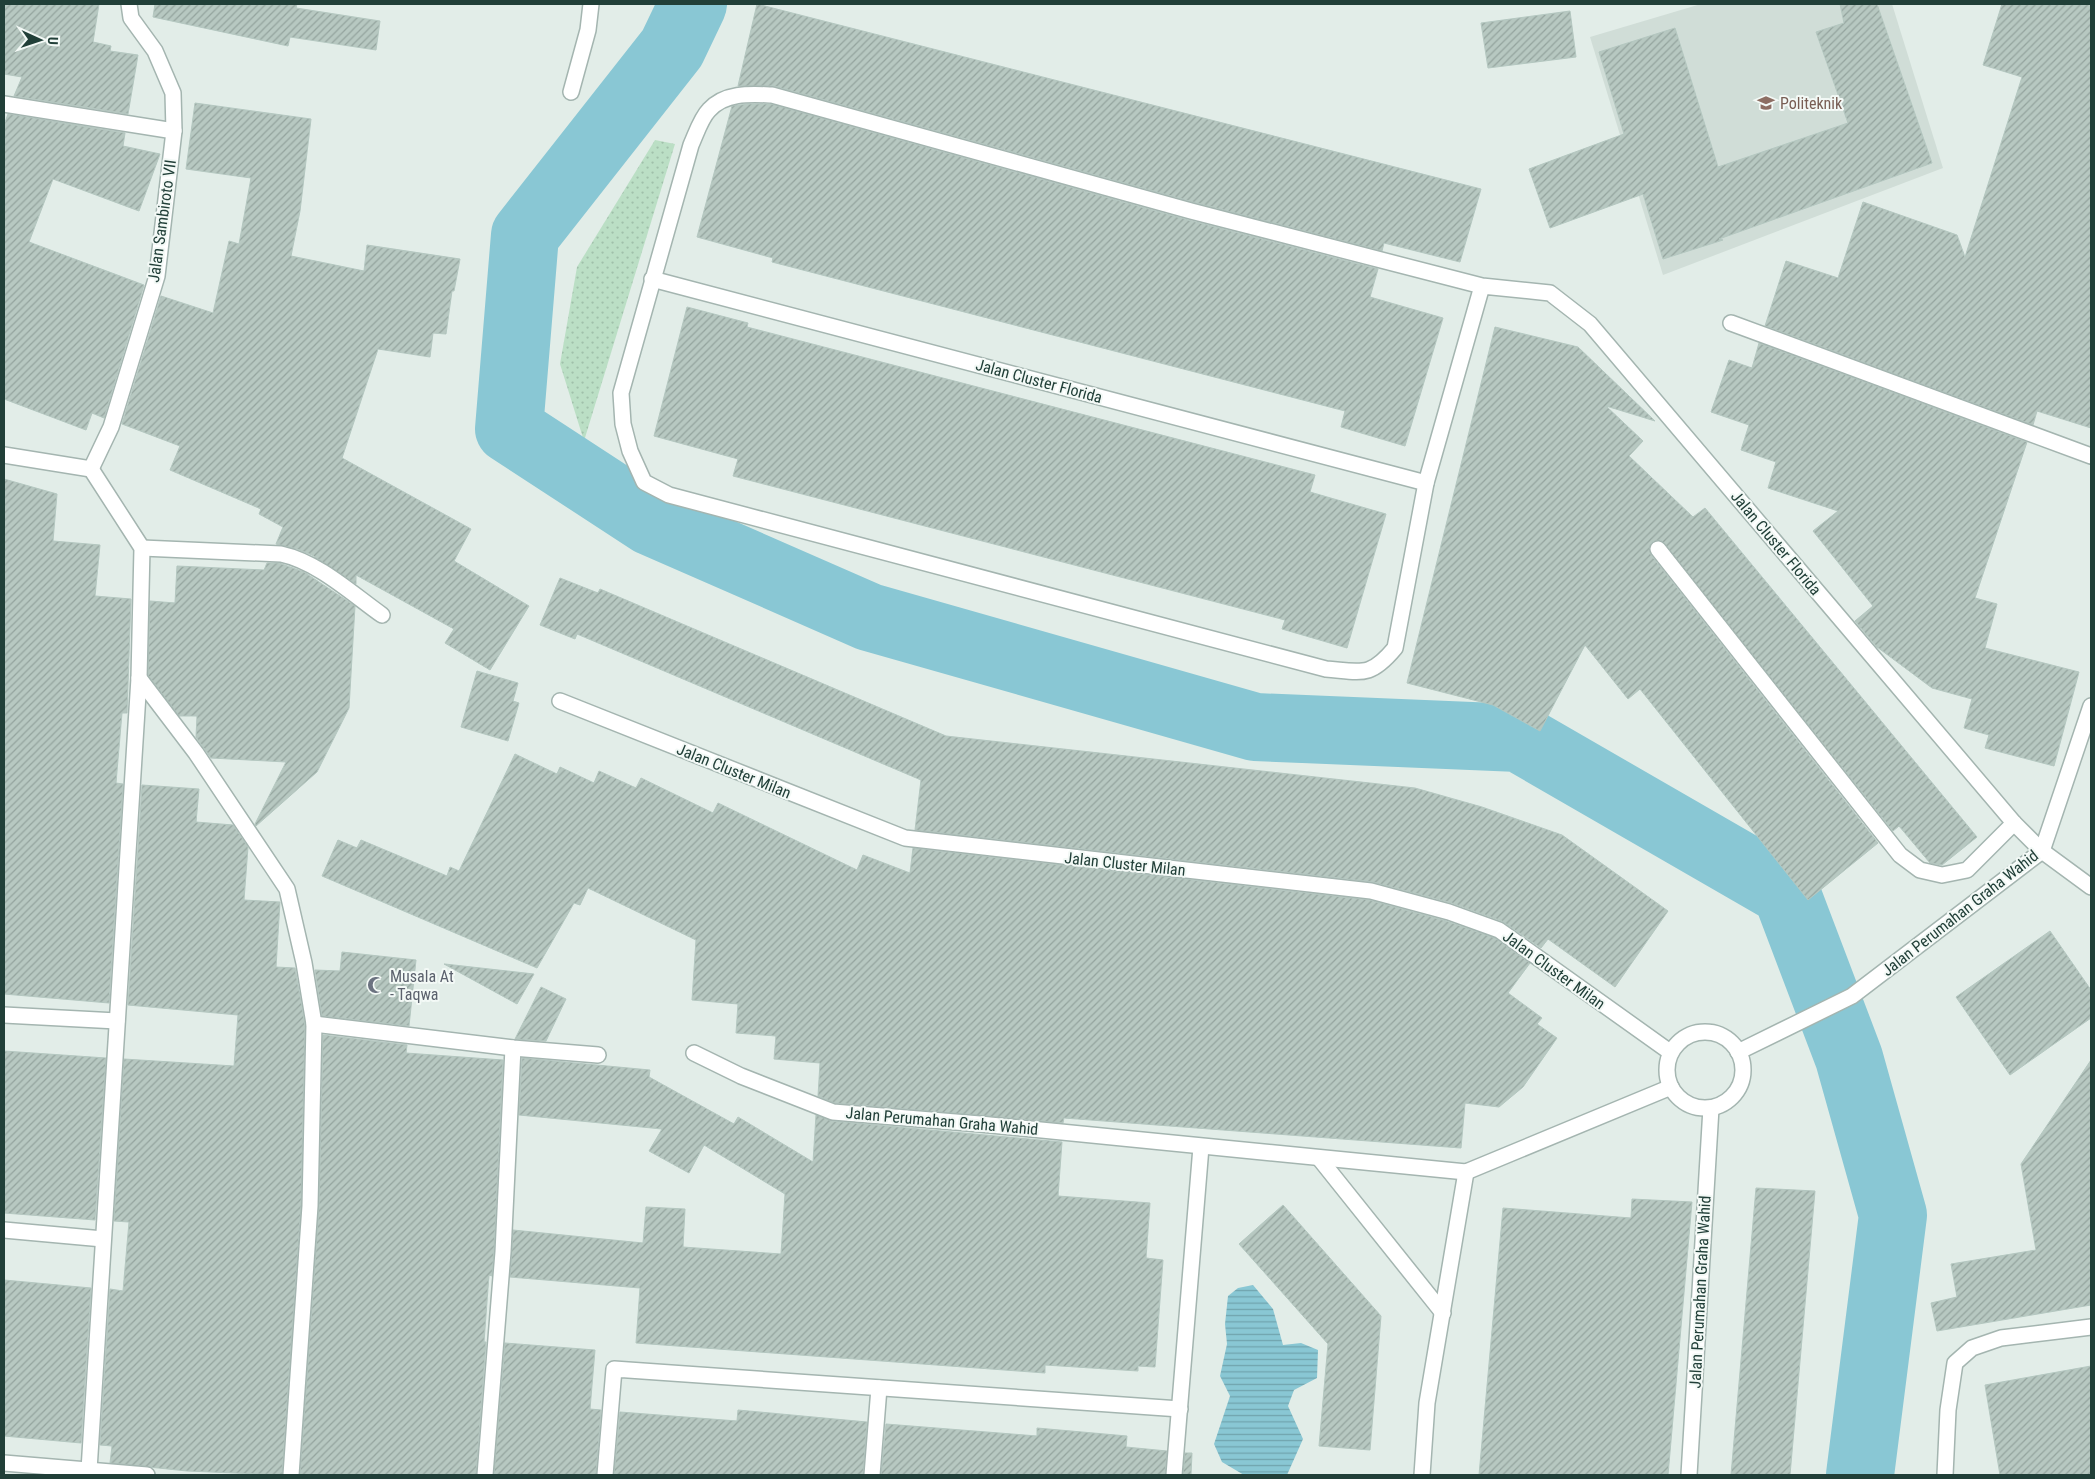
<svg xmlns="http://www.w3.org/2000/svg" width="2095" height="1479" font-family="'Roboto Condensed',sans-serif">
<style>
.built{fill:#d0ddd7}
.park{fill:url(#park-dots)}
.water{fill:url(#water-rules)}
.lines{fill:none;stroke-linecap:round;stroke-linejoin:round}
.river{stroke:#89c7d4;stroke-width:68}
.building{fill:url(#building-hatch);stroke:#b4c7c0}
.minor-casing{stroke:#a4b5b0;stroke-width:18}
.minor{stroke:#fff;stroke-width:15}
.labels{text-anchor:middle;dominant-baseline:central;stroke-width:4;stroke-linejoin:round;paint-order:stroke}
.education-label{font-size:16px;fill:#785e54;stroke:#f3f9f6;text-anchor:start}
.street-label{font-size:16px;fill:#213f38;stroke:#f3f9f6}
.worship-label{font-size:16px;fill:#5b616d;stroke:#f3f9f6;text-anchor:start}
</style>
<defs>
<pattern id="park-dots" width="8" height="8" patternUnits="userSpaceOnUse" patternTransform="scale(1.25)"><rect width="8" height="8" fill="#bbdfc5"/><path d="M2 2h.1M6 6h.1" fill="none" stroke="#a0c0aa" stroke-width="1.8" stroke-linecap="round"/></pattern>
<pattern id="water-rules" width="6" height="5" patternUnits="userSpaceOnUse" patternTransform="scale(1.25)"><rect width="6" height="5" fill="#89c7d4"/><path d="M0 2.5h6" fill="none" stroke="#70a3ad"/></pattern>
<pattern id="building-hatch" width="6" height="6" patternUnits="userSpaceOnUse" patternTransform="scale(1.25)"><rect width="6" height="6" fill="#b7c8c1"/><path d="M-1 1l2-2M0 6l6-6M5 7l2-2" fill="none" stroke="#94a49e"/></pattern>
</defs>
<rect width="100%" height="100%" fill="#e2ede8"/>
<!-- built -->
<polygon class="built" points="1701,4 1892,4 1943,168 1663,275 1590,37"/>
<!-- park -->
<polygon class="park" points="655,140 675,144 584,441 560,364 577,267"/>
<!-- water -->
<polygon class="water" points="1253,1285 1273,1309 1283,1345 1301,1343 1318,1350 1317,1378 1294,1390 1288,1406 1303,1439 1287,1475 1244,1475 1222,1462 1214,1444 1230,1396 1220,1376 1227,1344 1225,1324 1228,1296 1238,1288"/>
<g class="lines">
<!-- river -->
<polyline class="river" points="693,4 672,48 525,235 509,429 650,521 869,617 1255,727 1519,738 1786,892 1849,1058 1893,1215 1860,1475"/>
</g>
<!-- building -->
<g class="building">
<polygon points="4,4 99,4 93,42 111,46 110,51 138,55 128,114 14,96 22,77 4,74"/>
<polygon points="155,4 297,4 296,8 380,21 376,50 290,37 288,46 153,17"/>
<polygon points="757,4 1481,189 1460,262 1384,243 1382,251 1193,202 774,86 738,86"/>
<polygon points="1840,4 1877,4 1932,163 1719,239 1723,240 1663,259 1643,194 1550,228 1529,169 1624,134 1599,52 1675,28 1718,167 1848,123 1816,32 1844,23"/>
<polygon points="2002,4 2091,4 2091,428 2037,411 2033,425 1765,326 1786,261 1838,278 1863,202 1957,235 1965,257 2022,77 1983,65"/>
<polygon points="1570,11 1576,57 1488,68 1481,23"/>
<polygon points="195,103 311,119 300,211 291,256 364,271 367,245 460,259 454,291 452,291 446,334 433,333 430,357 378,349 342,458 471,529 454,561 529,606 490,670 445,643 454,629 356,575 356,584 312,555 297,549 276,544 283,527 259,514 261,509 170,470 180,446 122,424 161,296 213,313 229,241 239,244 251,178 186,169"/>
<polygon points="748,104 771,104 1188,220 1378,269 1370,297 1443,318 1405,446 1341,427 1345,411 772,262 773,258 697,237 732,106"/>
<polygon points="8,114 125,133 123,146 160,154 139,211 53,179 29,242 144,285 104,418 92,413 86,430 4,399 4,125"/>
<polygon points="687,307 748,323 747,327 1315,475 1310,492 1386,514 1347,648 1282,629 1285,620 733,476 738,459 654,436"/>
<polygon points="1495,327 1578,347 1655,421 1606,406 1643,441 1629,456 1693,517 1705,508 1977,837 1942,865 1930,863 1899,826 1893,831 1661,540 1653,541 1650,545 1651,555 1878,843 1808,900 1640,689 1628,699 1585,645 1540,731 1493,705 1407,683"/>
<polygon points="1759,343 2027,442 1975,598 1997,604 1985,648 2079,672 2054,766 1985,748 1989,735 1964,728 1972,699 1932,688 1877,647 1855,621 1873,606 1813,531 1838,511 1768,488 1776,462 1741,450 1749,425 1711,412 1729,360 1752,368"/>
<polygon points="4,479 57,494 53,541 100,545 95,596 131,599 127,713 122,713 116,783 123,784 109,1003 4,994"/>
<polygon points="267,563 279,563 304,572 355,606 349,708 317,772 256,826 255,824 286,762 211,758 196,737 197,716 179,716 148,675 150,601 175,603 177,566 264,570"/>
<polygon points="560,578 598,593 600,589 946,736 1415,788 1482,807 1562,835 1668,911 1615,987 1548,939 1541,948 1502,921 1452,903 1373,882 915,830 921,780 577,634 575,639 540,625"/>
<polygon points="477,671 518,683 513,701 519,703 508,741 461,727"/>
<polygon points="515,754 557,774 560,767 594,783 599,771 636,788 641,778 713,813 718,803 857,870 863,855 910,873 913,848 1369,900 1446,921 1495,938 1530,963 1508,993 1542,1018 1537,1024 1557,1038 1523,1087 1499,1107 1465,1103 1461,1148 1064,1118 1063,1123 835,1103 818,1096 820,1063 774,1059 776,1036 736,1033 738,1004 692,1000 696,940 588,888 580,905 574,903 537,968 322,876 338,840 357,848 361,840 447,876 450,867 459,871"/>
<polygon points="142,785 199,789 196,822 233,825 248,847 244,900 280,902 276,967 295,968 305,1025 301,1206 282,1475 187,1471 110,1463 112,1446 100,1445 110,1289 123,1291 129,1222 114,1221 124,1059 234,1066 238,1015 128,1005"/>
<polygon points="2050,931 2091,990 2091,1018 2010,1075 1956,997"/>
<polygon points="342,952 416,960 409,1026 322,1016 315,970 340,971"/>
<polygon points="444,964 445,964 534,974 517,1004"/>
<polygon points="541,987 566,999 546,1041 515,1039"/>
<polygon points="323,1035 407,1045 406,1053 503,1060 494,1251 492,1276 489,1275 484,1342 486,1342 476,1475 300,1475 319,1206"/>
<polygon points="4,1051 106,1058 95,1220 4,1213"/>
<polygon points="522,1058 650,1070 649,1077 734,1124 738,1117 813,1162 816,1115 832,1121 1062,1142 1058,1196 1150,1203 1146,1258 1163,1260 1155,1367 1138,1366 1138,1371 1045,1365 1045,1373 636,1343 640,1288 510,1277 513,1230 643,1243 646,1207 685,1209 683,1247 781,1254 785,1194 704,1145 689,1173 649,1151 662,1129 519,1115"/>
<polygon points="2091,1060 2091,1305 1937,1331 1931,1303 1957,1297 1951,1264 2036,1250 2021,1164"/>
<polygon points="1756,1188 1815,1191 1790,1475 1731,1475"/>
<polygon points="1632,1199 1692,1202 1668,1475 1479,1475 1503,1208 1631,1218"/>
<polygon points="1283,1205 1381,1316 1370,1450 1319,1446 1328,1344 1239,1244"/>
<polygon points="4,1280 91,1288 81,1443 4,1436"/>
<polygon points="505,1343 595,1350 590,1409 601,1410 596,1475 494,1475"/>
<polygon points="2091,1366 2091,1475 2000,1475 1985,1385"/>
<polygon points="738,1410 867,1422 863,1475 614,1475 620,1412 737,1421"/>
<polygon points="886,1424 1037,1436 1037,1428 1127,1436 1126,1447 1167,1451 1165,1475 881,1475"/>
<polygon points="1185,1453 1192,1453 1191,1475 1183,1475"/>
</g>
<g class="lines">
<!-- minor casing -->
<g class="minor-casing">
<g id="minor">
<polyline points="571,92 588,30 591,4"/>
<polyline points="4,104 174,131"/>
<polyline points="652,279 1426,483"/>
<path d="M1482,286L1426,483L1395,648C1370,678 1362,672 1326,669L669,495L644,482L630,451L623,424L621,393L691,145C696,134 701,118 709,110C725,92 751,94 772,95L1191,211L1482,286L1550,293L1590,324L2014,823L2042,851L2091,887"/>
<polyline points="1731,323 2091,456"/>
<polyline points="4,455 91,469"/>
<polyline points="91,469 111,427 157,276 174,131 173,93 155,51 131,18 129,4"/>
<path d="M142,548L281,554C318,562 351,593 382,615"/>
<polyline points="1658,549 1900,855 1920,870 1942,875 1967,870 2014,823"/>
<polyline points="139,678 196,753 287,889 304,963 314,1024 310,1206 291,1475"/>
<polyline points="560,701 905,838 1371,891 1449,912 1499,930 1670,1052"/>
<polyline points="4,1015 117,1021"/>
<polyline points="314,1024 513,1048 598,1055"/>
<circle cx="1705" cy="1070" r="38"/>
<polyline points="1738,1052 1852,996 2042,851 2091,706"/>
<polyline points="694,1053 741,1076 833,1112 980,1124 1466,1172 1671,1087"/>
<polyline points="1319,1158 1443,1313"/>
<polyline points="4,1230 103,1239"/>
<polyline points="4,1463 147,1475"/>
<polyline points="89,1470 139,678 142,548 91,469"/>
<polyline points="485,1475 503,1252 513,1048"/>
<polyline points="605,1475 614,1369 1180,1409"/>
<polyline points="872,1475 879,1388"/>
<polyline points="1174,1475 1201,1147"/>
<polyline points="1422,1475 1427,1403 1466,1172"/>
<polyline points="1689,1475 1711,1108"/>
<polyline points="1945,1475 1948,1410 1955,1363 1972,1348 2001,1338 2091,1327"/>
</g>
</g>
<!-- minor -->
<use href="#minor" class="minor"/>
</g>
<!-- icons -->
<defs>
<g id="university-bare" transform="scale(1.35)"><path d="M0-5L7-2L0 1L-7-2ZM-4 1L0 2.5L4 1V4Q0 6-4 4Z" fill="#8d6e63" stroke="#f3f9f6" stroke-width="2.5" paint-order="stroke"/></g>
<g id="mosque-bare" transform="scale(1.35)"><path d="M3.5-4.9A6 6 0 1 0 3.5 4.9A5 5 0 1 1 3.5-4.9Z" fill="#6b7280" stroke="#f3f9f6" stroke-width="2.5" paint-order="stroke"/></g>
</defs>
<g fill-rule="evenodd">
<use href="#university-bare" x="1766" y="103"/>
<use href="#mosque-bare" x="376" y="985"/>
</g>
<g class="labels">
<!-- education labels -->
<g class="education-label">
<text x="1780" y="103">Politeknik</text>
</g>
<!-- street labels -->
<g class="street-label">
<text transform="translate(162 221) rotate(-82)">Jalan Sambiroto VII</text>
<text transform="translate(1039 381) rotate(15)">Jalan Cluster Florida</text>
<text transform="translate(1776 543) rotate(50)">Jalan Cluster Florida</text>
<text transform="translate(734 771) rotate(22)">Jalan Cluster Milan</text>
<text transform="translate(1125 864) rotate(6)">Jalan Cluster Milan</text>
<text transform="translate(1960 913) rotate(-38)">Jalan Perumahan Graha Wahid</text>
<text transform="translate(1554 970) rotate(36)">Jalan Cluster Milan</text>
<text transform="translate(942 1121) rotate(5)">Jalan Perumahan Graha Wahid</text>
<text transform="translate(1700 1292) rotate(-87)">Jalan Perumahan Graha Wahid</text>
</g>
<!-- worship labels -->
<g class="worship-label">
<text x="390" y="976">Musala At<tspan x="390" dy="18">- Taqwa</tspan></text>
</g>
</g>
<!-- border -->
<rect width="2095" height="1479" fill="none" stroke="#213f38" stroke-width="10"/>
<!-- north arrow -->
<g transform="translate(40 40) rotate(93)" stroke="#f3f9f6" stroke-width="4" paint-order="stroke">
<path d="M0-4L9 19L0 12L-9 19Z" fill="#213f38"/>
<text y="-8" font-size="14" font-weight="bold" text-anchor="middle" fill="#213f38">U</text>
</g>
</svg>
